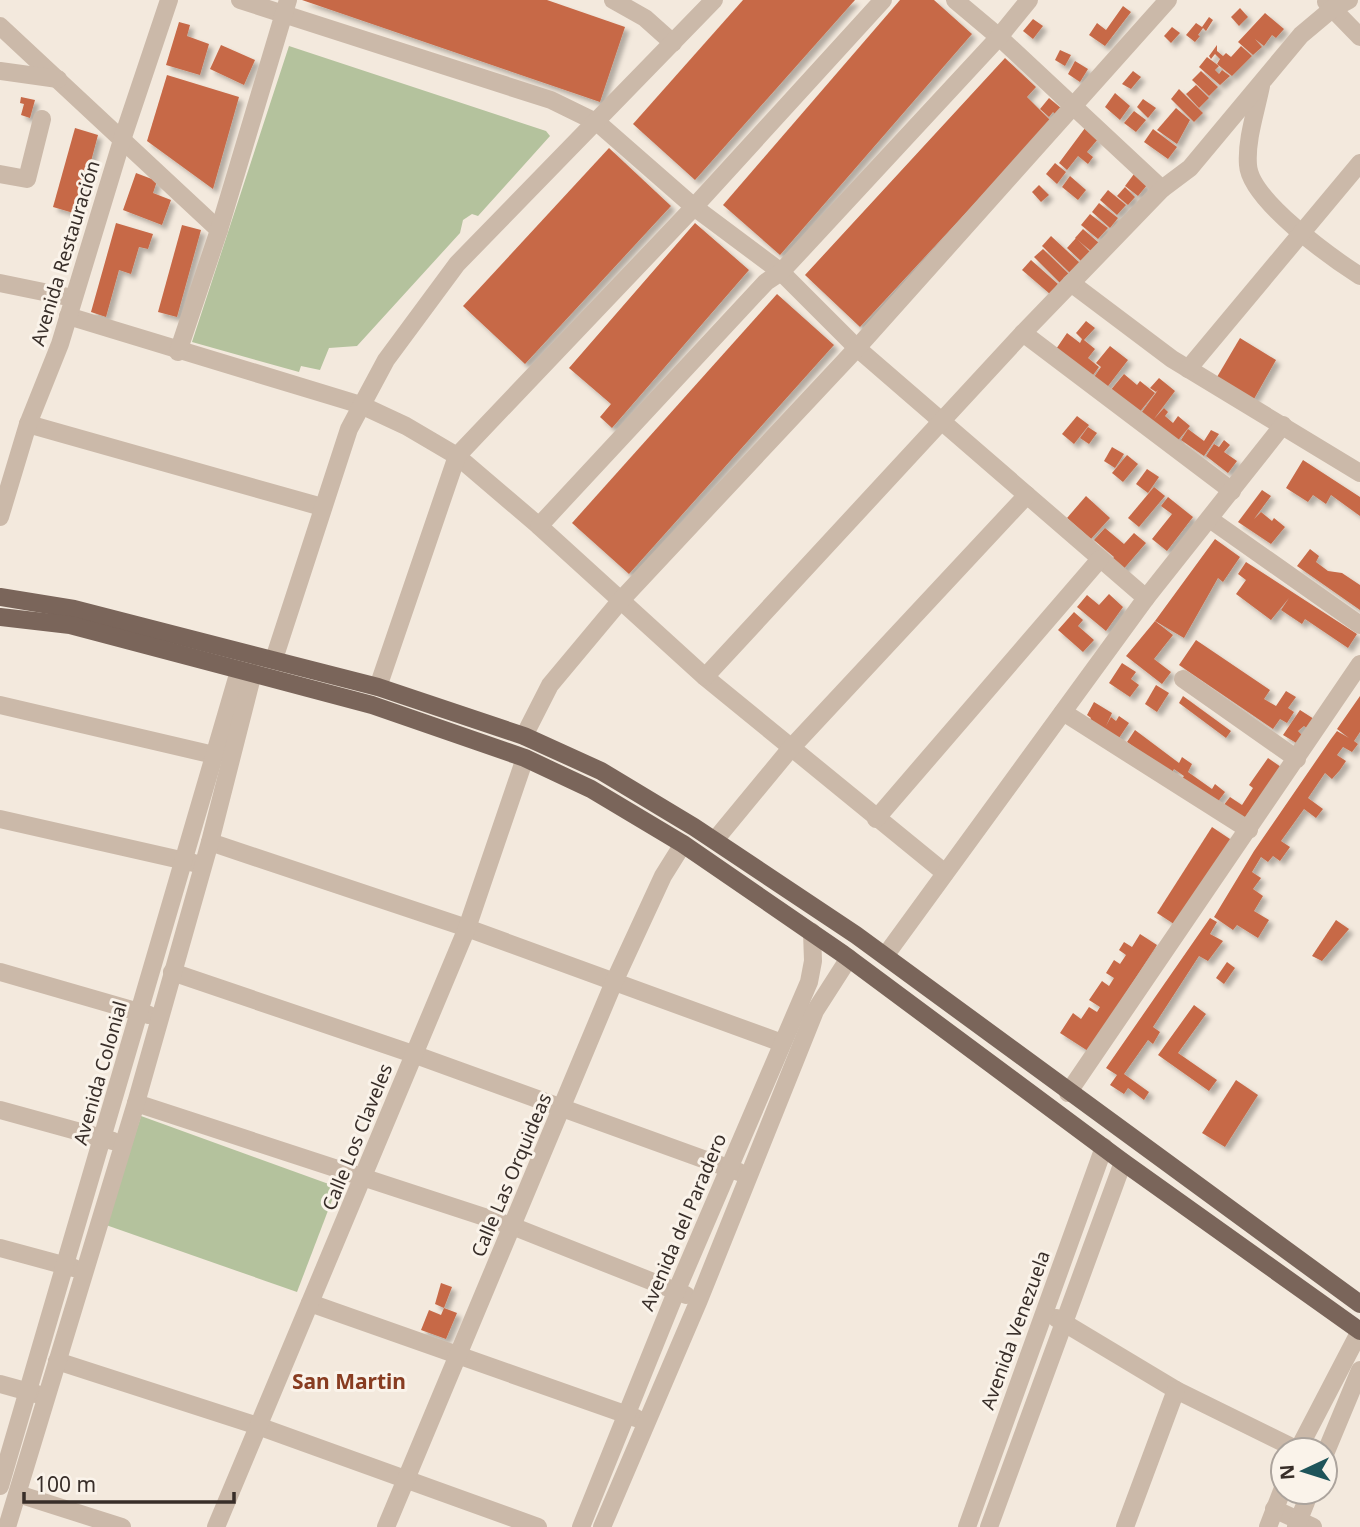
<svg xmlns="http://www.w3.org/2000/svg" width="1360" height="1527" font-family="'Noto Sans',sans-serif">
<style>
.green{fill:#b4c29d}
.building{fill:#c76947;filter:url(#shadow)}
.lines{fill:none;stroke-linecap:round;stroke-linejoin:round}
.minor{stroke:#cbb9a9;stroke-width:18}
.major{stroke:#7a655a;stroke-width:18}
.labels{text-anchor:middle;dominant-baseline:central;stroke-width:6;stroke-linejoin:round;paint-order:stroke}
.street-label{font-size:19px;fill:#382e29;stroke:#faf3ea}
.neighbourhood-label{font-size:21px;font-weight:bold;fill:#883c21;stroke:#faf3ea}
</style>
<defs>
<filter id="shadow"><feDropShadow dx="4.5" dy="4.5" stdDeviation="2" flood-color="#0004"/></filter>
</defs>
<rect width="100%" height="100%" fill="#f3e9dd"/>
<!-- green -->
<g class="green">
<polygon points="289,46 546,131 550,136 478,216 472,214 463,220 460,233 357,346 329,348 320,370 301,366 299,372 192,342"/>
<polygon points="141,1116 337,1187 297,1292 106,1225"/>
</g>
<!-- building -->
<g class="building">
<polygon points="302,0 547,0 625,27 600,102"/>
<polygon points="743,0 855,0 695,180 633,124"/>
<polygon points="900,0 934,0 972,34 780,255 723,205"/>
<polygon points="1123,6 1131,12 1105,46 1089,35 1097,23 1106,30"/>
<polygon points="1240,8 1248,17 1239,26 1231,17"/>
<polygon points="1265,13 1284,29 1276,38 1272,35 1264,46 1255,39 1262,47 1253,55 1238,42"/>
<polygon points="1209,17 1213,20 1206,31 1203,28 1198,35 1200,36 1195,42 1186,35 1196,23 1202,27"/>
<polygon points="1033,19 1043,26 1033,39 1023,31"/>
<polygon points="179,22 190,25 187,36 209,44 200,75 166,65"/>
<polygon points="1172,27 1180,33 1171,43 1164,36"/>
<polygon points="221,45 255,60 244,85 210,69"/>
<polygon points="1217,45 1217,51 1223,56 1226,53 1231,57 1241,46 1252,56 1232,76 1217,64 1220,59 1215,54 1211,59 1209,56"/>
<polygon points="1060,50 1071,55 1065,66 1055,60"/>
<polygon points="1207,57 1219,66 1215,70 1219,74 1222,70 1230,76 1220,85 1199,67"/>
<polygon points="1005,58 1036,87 1027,97 1051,121 860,327 805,275"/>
<polygon points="1075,61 1088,69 1080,82 1068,74"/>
<polygon points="1133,71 1141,77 1131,89 1122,84"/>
<polygon points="1201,71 1218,87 1209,96 1192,80"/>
<polygon points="167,75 239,97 213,189 147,141"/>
<polygon points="1196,85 1209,98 1199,108 1186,94"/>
<polygon points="1179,89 1203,113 1194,122 1171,99"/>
<polygon points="1115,93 1130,106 1120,120 1105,107"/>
<polygon points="21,97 35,100 30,118 21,115 24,104 20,103"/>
<polygon points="1049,98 1062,109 1056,115 1053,112 1049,117 1040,109"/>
<polygon points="1143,99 1156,108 1148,118 1137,107"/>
<polygon points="1176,108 1190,120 1177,144 1157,130"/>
<polygon points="1134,111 1146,120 1136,132 1124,123"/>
<polygon points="75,128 98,135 77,214 53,207"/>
<polygon points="1085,128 1098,139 1087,152 1093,157 1088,164 1078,156 1067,170 1059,163"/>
<polygon points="1153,129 1177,147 1168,159 1144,142"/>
<polygon points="609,148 671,206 525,364 463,306"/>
<polygon points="1055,163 1066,172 1057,184 1046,174"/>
<polygon points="136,173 157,181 153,193 171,200 162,225 123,210"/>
<polygon points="1134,174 1147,185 1138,196 1125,186"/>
<polygon points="1070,176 1086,190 1078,200 1062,187"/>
<polygon points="1039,185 1049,195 1041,202 1032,192"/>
<polygon points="1125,187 1135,197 1128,205 1117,196"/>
<polygon points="1108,190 1126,205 1117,215 1100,200"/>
<polygon points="1099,203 1118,218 1110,228 1092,212"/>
<polygon points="1090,214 1108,228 1098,239 1081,225"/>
<polygon points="116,223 153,234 148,249 139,247 131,274 119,270 106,317 91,312"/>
<polygon points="695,223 749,270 612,428 600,417 611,404 569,368"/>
<polygon points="182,225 201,230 177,317 158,312"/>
<polygon points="1083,229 1099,243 1091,251 1075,238"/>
<polygon points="1051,236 1080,263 1070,273 1042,246"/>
<polygon points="1076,238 1091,253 1082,262 1067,248"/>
<polygon points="1043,249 1069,274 1060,283 1034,257"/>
<polygon points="1031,260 1058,284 1050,294 1022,270"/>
<polygon points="777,294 834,345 629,574 572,523"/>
<polygon points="1086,321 1095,328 1084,340 1095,349 1088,358 1099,367 1090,379 1054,352 1067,333 1080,343 1082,339 1076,333"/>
<polygon points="1240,338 1276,360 1254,399 1217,377"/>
<polygon points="1110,346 1128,360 1105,390 1092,380 1101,367 1096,363"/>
<polygon points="1124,374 1137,385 1140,381 1155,393 1138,414 1110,391"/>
<polygon points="1159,378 1175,391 1154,419 1164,408 1168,412 1165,416 1173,423 1178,416 1190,426 1175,444 1139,416 1158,390 1156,392 1150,388"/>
<polygon points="1077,416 1089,425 1074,444 1062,434"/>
<polygon points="1088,427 1097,433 1089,444 1080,438"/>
<polygon points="1188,429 1204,441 1211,430 1219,434 1204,456 1181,440"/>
<polygon points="1224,440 1230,445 1224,452 1237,461 1228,473 1206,456 1214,444 1219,447"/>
<polygon points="1112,447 1124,454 1115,468 1104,461"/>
<polygon points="1127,455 1138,464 1123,482 1112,473"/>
<polygon points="1303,460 1360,497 1360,516 1331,495 1326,504 1313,495 1308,502 1286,488"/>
<polygon points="1147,469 1159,477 1148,493 1136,484"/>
<polygon points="1154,487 1165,496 1139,527 1128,518"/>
<polygon points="1262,490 1271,496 1254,519 1261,512 1272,521 1274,518 1285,527 1271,544 1238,522"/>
<polygon points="1086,496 1110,518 1091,539 1067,518"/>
<polygon points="1168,497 1193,517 1167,551 1152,539 1172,514 1161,506"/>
<polygon points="1105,528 1124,544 1134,533 1146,543 1121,572 1110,562 1114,557 1094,540"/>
<polygon points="1215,539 1240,557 1223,582 1218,578 1184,638 1155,621"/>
<polygon points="1310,549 1319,556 1316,562 1328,571 1342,573 1360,585 1360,610 1297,566"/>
<polygon points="1246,562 1357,634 1348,648 1305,619 1302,624 1281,610 1289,598 1271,620 1236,594 1246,580 1238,574"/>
<polygon points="1109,594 1123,607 1106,631 1077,607 1087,595 1099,605"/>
<polygon points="1074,612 1083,620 1078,626 1094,640 1083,652 1058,630"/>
<polygon points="1155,621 1173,635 1154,659 1171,672 1162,684 1126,656"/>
<polygon points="1196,640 1270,690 1264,699 1276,706 1286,691 1296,697 1288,708 1294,712 1287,723 1280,719 1273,729 1179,665"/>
<polygon points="1122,663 1136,672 1131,679 1139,685 1130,697 1109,683"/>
<polygon points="1156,685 1169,693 1157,712 1145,704"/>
<polygon points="1183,696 1231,731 1226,738 1179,703"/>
<polygon points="1360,696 1360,732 1354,741 1358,744 1352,752 1343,747 1337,755 1346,761 1340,770 1332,779 1325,773 1308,798 1323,809 1316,818 1304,809 1281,841 1290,847 1280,861 1273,856 1268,862 1261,857 1252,872 1261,878 1253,889 1263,896 1254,911 1269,920 1258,938 1237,925 1233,930 1214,917 1254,851 1331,739 1337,731 1349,738 1337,729"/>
<polygon points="1094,702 1112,713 1106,726 1111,717 1116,721 1119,716 1129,723 1115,744 1086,726 1091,718 1087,715"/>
<polygon points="1300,710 1314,719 1309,730 1304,726 1298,731 1303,736 1298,744 1283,735"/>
<polygon points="1135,730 1179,763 1182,757 1192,764 1188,772 1212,789 1215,784 1225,792 1217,803 1182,779 1184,776 1174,769 1171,774 1127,742"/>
<polygon points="1268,758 1281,767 1243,820 1223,806 1230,797 1242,805 1253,788 1249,785"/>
<polygon points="1212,827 1233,841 1177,926 1157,913"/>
<polygon points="1210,918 1217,922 1210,934 1223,941 1208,961 1199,956 1153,1027 1160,1032 1153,1044 1148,1040 1124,1074 1149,1092 1144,1100 1128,1088 1124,1094 1110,1085 1117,1075 1106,1068"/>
<polygon points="1336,920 1349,929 1322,961 1312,956"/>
<polygon points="1140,934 1157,945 1088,1051 1060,1033 1073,1013 1081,1019 1089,1007 1097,1012 1100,1007 1089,1000 1102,981 1109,986 1114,978 1106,973 1114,960 1120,964 1126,955 1119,950 1124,942 1132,947"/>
<polygon points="1227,962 1235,968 1224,984 1216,978"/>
<polygon points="1194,1005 1206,1014 1178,1053 1217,1080 1209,1091 1158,1055"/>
<polygon points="1236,1080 1258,1095 1225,1147 1202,1133"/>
<polygon points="441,1283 452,1287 444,1308 435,1304"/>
<polygon points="444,1308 457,1313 446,1339 421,1330 429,1310 441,1315"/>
</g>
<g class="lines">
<!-- minor -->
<g class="minor">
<polyline points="240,0 551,100 598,123 694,207 781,272 857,348 1146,598"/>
<polyline points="613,0 645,18 673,43"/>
<polyline points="955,0 999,37 1162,189"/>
<polyline points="1326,2 1360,37"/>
<polyline points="0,26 219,230"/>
<polyline points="0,71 58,79"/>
<path d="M1261,86C1256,111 1246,140 1248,165C1250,200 1332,258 1360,276"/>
<polyline points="0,174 27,179 42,119"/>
<polyline points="0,283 73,298"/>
<polyline points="1071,283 1172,359 1360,473"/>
<polyline points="68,316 361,405 406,426 457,456 539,526 705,677 945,873"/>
<polyline points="1023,333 1232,491"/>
<polyline points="178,352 219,230 288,0"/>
<polyline points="1188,369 1360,163"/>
<polyline points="28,424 322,507"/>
<polyline points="0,517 28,424 60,344 122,140 169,0"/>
<polyline points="1211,520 1360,625"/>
<polyline points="539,526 766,282 781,272 999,37 1029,0"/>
<polyline points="274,659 349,429 386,360 457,264 714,0"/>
<polyline points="705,677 1023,333 1162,189 1190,168 1301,35 1332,9 1349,0"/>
<polyline points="1183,679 1297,759"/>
<polyline points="378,687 457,456 694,207 883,0"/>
<polyline points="0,705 214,755"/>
<polyline points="1063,712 1249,830"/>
<polyline points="524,736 550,685 621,600 857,348 1168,0"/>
<polyline points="0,819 194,863"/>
<polyline points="876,819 1100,559"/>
<polyline points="715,840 791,748 1027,495"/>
<polyline points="210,842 467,928 782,1043"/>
<polyline points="885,956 1146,598 1283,425"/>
<polyline points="0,972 149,1015"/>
<polyline points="172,972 413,1054 739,1172"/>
<polyline points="1068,1093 1360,664"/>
<polyline points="136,1103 512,1226 686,1295"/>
<polyline points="0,1110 113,1141"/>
<polyline points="0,1248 74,1268"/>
<polyline points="310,1303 636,1418"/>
<polyline points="1056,1318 1176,1390 1298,1450"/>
<polyline points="57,1361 258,1426 538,1527"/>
<polyline points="0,1384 40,1395"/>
<polyline points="1298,1450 1360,1331"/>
<polyline points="1325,1454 1360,1370"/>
<polyline points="0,1486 239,671"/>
<polyline points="18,1494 122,1527"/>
<polyline points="1274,1509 1313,1527"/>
<polyline points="7,1527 136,1103 210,842 253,673"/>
<polyline points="216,1527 467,928 525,758"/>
<polyline points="386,1527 614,982 663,876 683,844"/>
<polyline points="581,1527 676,1292 809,982 813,961 812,932"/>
<polyline points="602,1527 699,1300 815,1011 849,958"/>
<polyline points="967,1527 1104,1147"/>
<polyline points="989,1527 1123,1162"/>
<polyline points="1125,1527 1176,1390"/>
<polyline points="1268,1527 1283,1488"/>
<polyline points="1296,1527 1310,1492"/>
</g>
<!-- major -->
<g class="major">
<polyline points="0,597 74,609 378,687 524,736 601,771 694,827 856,935 1360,1304"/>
<polyline points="0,617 70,625 372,705 525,758 591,789 683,844 843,954 1123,1162 1360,1331"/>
</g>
</g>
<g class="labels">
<!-- street labels -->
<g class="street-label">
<text transform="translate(65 253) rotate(-73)">Avenida Restauración</text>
<text transform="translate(100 1073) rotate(-74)">Avenida Colonial</text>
<text transform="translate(357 1137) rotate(-68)">Calle Los Claveles</text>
<text transform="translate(511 1175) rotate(-67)">Calle Las Orquideas</text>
<text transform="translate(683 1222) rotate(-67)">Avenida del Paradero</text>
<text transform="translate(1015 1330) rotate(-70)">Avenida Venezuela</text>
</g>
<!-- neighbourhood labels -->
<g class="neighbourhood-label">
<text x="349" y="1381">San Martin</text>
</g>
</g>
<!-- north arrow -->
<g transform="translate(1304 1471) rotate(266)"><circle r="33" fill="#faf3ea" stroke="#aca49d" stroke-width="2"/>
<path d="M0-5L12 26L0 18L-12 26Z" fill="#1e545a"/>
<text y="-10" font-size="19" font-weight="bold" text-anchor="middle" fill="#382e29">N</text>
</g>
<!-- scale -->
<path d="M24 1492v10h210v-10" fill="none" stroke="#382e29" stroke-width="3.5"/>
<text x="35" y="1492" font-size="21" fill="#382e29" stroke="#faf3ea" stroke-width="5" paint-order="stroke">100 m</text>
</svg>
